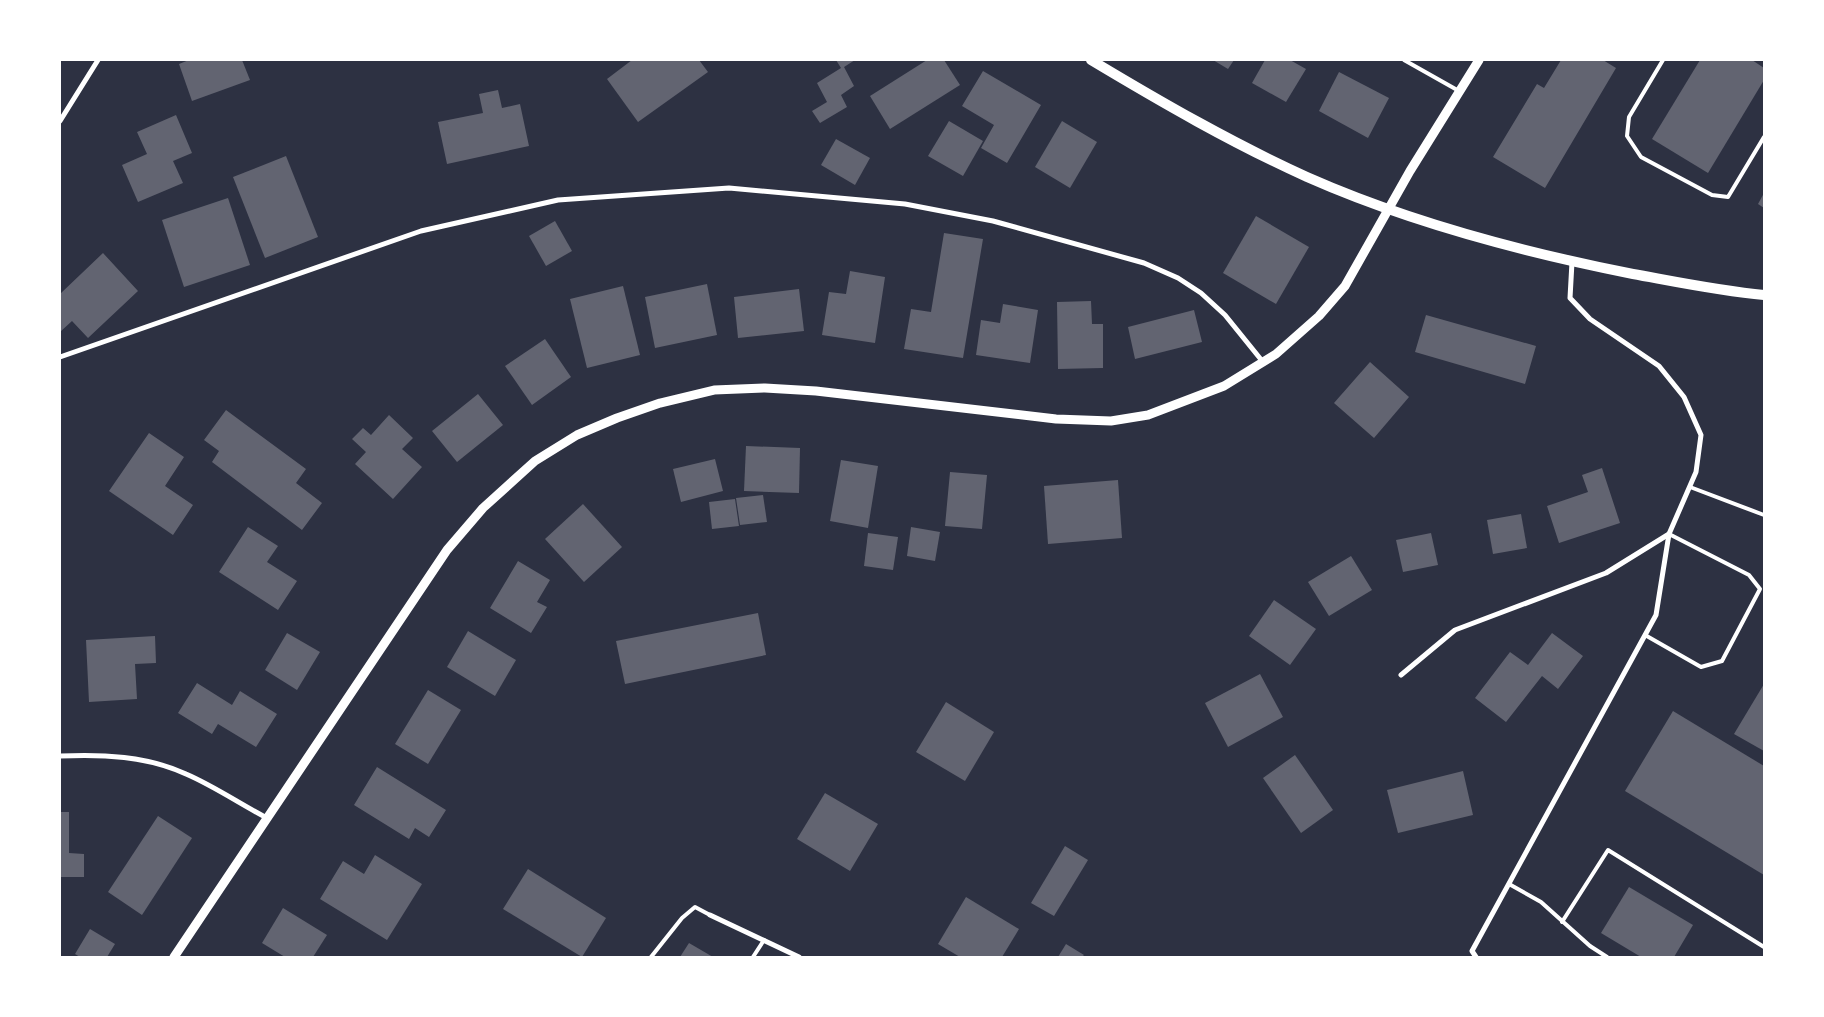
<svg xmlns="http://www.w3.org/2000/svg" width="1824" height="1017" font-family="'Asap Condensed',sans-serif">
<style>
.building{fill:#626471}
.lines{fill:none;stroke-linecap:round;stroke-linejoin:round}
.service{stroke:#fff;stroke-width:4}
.minor{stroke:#fff;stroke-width:5}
.tertiary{stroke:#fff;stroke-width:9}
.secondary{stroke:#fff;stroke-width:10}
</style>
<rect width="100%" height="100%" fill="#2d3142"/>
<!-- building -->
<g class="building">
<polygon points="189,60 242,60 250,80 192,101 179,64"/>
<polygon points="632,60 699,60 708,72 638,122 607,79"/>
<polygon points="836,60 855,60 844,67 854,86 841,95 847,107 820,123 812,111 827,102 817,83 841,68"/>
<polygon points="927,60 944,60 960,85 890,129 870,96"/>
<polygon points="1213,60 1234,60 1228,69"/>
<polygon points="1265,60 1290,60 1306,69 1286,102 1252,83"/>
<polygon points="1561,60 1603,60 1616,68 1545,188 1493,157 1537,84 1544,88"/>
<polygon points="1700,60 1752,60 1764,68 1764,80 1708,173 1652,139"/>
<polygon points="983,71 1041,105 1007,163 981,148 994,125 962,106"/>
<polygon points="1339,72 1389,98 1368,138 1319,111"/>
<polygon points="498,90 502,108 520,104 529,146 447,164 438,122 483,113 479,94"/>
<polygon points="176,115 192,153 173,161 183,183 138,202 122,165 147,154 137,132"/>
<polygon points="949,121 983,141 963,176 928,156"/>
<polygon points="1062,121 1097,142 1070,188 1035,167"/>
<polygon points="836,139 870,158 855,185 821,165"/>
<polygon points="286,156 318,237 265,258 233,177"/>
<polygon points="1764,193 1764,208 1758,204"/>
<polygon points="228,198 250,265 184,287 162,220"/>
<polygon points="1256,216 1309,247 1276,304 1223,273"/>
<polygon points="555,221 572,251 546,266 529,236"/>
<polygon points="944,233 983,239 963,358 904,349 911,309 931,312"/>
<polygon points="103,253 138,291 88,338 72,321 60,332 60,294"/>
<polygon points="850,271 885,277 875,343 822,335 829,292 846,294"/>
<polygon points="707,284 717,335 655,348 645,297"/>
<polygon points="623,286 640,355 587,368 570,299"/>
<polygon points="799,289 804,331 738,338 734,297"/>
<polygon points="1091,301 1092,324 1103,324 1103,368 1058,369 1057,302"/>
<polygon points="1003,304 1038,310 1030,363 976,355 981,320 1000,323"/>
<polygon points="1194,310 1202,342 1135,359 1128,327"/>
<polygon points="1426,315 1536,346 1525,384 1415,352"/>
<polygon points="545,339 571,377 532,405 505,366"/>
<polygon points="1370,362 1409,397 1374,438 1334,403"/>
<polygon points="478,394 503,425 457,462 432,431"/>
<polygon points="226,410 306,469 296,483 322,503 302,530 212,462 219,451 204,440"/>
<polygon points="389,415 413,438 402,449 422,467 393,499 355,464 366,452 352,439 363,428 371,435"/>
<polygon points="149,433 184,457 165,486 193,505 173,535 109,491"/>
<polygon points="746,446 800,448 799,493 744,491"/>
<polygon points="715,459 723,491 681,502 673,469"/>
<polygon points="841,460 878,466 868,528 830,521"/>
<polygon points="1602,468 1620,523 1559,543 1547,506 1588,492 1582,475"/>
<polygon points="950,472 987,475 982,529 945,526"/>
<polygon points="1118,480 1122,538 1048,544 1044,486"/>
<polygon points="763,495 767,522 740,525 736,498"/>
<polygon points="735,499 739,526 712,529 709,502"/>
<polygon points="583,504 622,547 584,582 545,539"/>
<polygon points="1521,514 1527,548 1493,554 1487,520"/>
<polygon points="248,527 278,546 267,562 297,581 278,610 219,572"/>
<polygon points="911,527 940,532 935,561 907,556"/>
<polygon points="868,533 898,537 893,570 864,566"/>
<polygon points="1431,533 1438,565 1403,572 1396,540"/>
<polygon points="1351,556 1372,590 1329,616 1308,582"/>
<polygon points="518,561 550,580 537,602 547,607 531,633 490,608"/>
<polygon points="1274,600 1316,629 1290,665 1249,636"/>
<polygon points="758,613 766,655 625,684 616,641"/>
<polygon points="468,631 516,660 495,696 447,667"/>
<polygon points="287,633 320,652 297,690 265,670"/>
<polygon points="1552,633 1583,656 1558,689 1542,676 1506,722 1475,698 1510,652 1528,665"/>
<polygon points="155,636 156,663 135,664 137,699 89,702 86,640"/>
<polygon points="1260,674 1283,717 1228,747 1205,703"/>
<polygon points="197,683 232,705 240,691 277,714 256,747 218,724 212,734 178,713"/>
<polygon points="1764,684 1764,751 1734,734"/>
<polygon points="428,690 461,710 428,764 395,744"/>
<polygon points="946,702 994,732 965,781 916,752"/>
<polygon points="1673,711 1764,766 1764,875 1625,791"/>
<polygon points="1295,755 1333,810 1301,833 1263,778"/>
<polygon points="377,767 446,810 429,837 415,828 409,839 354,805"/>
<polygon points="1463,771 1473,815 1398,833 1387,790"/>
<polygon points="825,793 878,824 850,871 797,839"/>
<polygon points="60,812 69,812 69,853 84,854 84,877 60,877"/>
<polygon points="158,816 192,838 142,915 108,892"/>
<polygon points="1065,846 1088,860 1054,916 1031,903"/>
<polygon points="375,855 422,884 387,940 320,899 343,861 364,874"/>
<polygon points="528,869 606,918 582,957 503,909"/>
<polygon points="1629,887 1693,925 1674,957 1641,957 1601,933"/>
<polygon points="966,897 1019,929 1002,957 960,957 938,944"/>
<polygon points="283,908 327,935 313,957 285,957 262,943"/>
<polygon points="90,929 115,944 107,957 80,957 75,954"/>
<polygon points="689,943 713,957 680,957"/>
<polygon points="1066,944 1084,955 1082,957 1058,957"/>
</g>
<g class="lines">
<!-- service -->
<g class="service">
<polyline points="1404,60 1459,91"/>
<polyline points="1663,60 1629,117 1627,136 1641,157 1712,195 1728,197 1764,137"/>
<polyline points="1690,487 1764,515"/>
<polyline points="1645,635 1701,667 1722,661 1760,589 1749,575 1669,534"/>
<polyline points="1509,884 1541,902 1590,946 1607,957"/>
<polyline points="1562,922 1608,850 1764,947"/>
<polyline points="651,957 682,918 695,907 710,915"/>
<polyline points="753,957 764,940"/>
</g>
<!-- minor -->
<g class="minor">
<polyline points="60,121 98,60"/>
<polyline points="60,357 421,231 558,200 729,188 905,204 993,221 1144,263 1178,278 1201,293 1225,315 1263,362"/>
<polyline points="1401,675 1455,630 1606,573 1669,534"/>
<path d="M60,756C102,754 147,756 186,774C214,786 240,804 267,818"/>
<polyline points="710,915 799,957"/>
<polyline points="1476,957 1472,951 1656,615 1669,534 1696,472 1701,435 1684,397 1659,366 1590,319 1570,298 1572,262"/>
</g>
<!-- tertiary -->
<polyline class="tertiary" points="174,957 447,550 483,508 535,461 577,435 617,418 660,403 714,390 765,388 816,391 1056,419 1111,421 1148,415 1224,386 1276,354 1319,316 1345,286 1410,171 1479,60"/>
<!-- secondary -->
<path class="secondary" d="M1091,60C1161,102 1232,143 1307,177C1411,223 1522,252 1633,274C1677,282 1720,291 1764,295"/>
</g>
<!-- border -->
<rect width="1824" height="1017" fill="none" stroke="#ffffff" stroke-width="122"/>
</svg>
